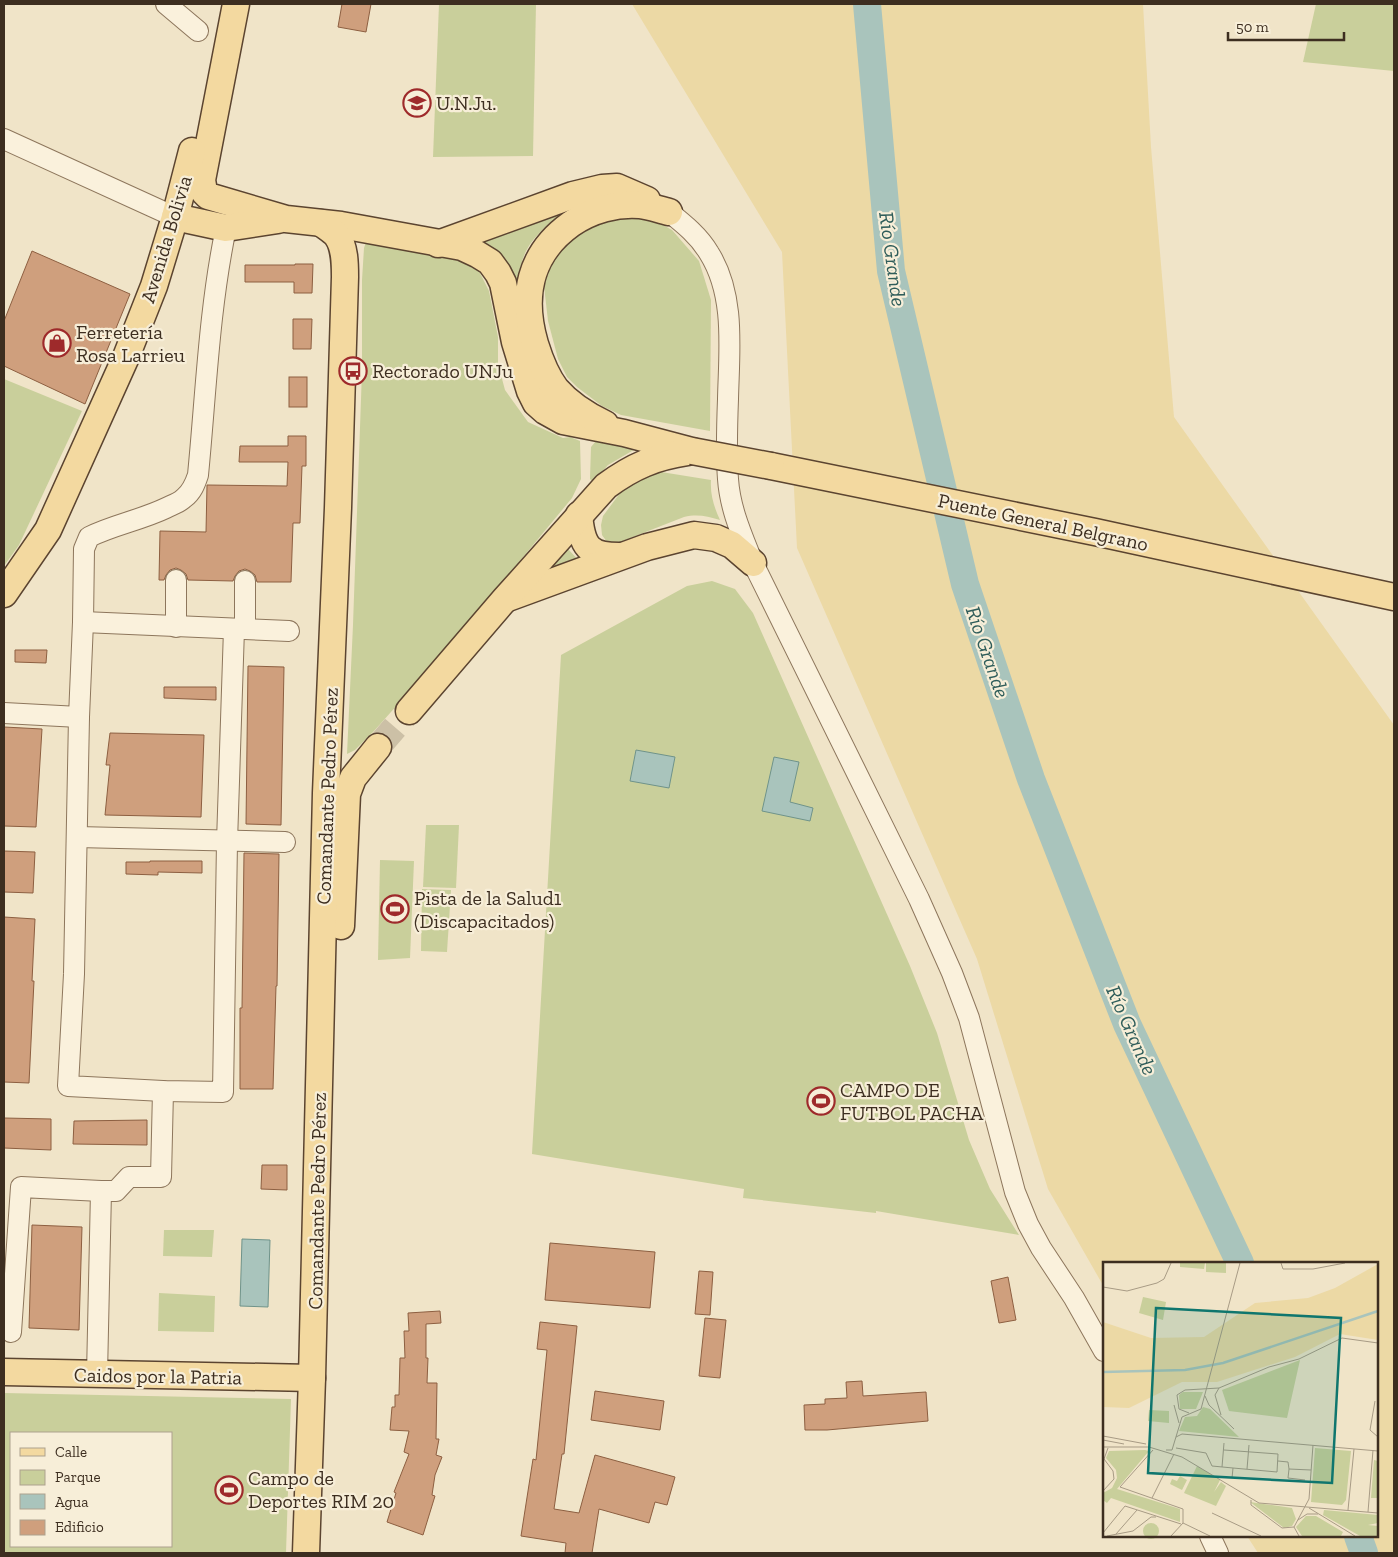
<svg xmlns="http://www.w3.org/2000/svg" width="1398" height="1557" font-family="'Zilla Slab',serif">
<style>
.green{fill:#c9cf9b;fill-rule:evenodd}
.sand{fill:#ecd9a5}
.water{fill:#a9c4bc;stroke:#6f938a}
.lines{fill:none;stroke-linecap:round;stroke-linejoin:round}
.river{stroke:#a9c4bc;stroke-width:28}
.building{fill:#cf9f7d;stroke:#8d5f41}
.major-tunnel{stroke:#ccc0a6;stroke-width:26;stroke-dasharray:26 13;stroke-linecap:butt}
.minor-casing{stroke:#8d765c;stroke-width:22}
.major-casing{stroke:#5b4430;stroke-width:29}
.minor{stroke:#faf1dc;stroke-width:20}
.major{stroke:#f3d9a0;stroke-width:26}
.major-bridge-casing{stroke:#5b4430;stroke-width:29;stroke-linecap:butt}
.major-bridge{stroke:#f3d9a0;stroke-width:26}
.labels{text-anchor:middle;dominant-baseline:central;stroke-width:4.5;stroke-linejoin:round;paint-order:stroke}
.poi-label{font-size:20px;fill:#3d2e20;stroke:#f7eed8;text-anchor:start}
.street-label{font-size:20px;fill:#3d2e20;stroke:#f7eed8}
.water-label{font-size:21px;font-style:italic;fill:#2f5d5a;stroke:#f7eed8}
.inset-river{fill:none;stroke:#a9c4bc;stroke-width:2.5}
.inset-road{fill:none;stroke:#a89b85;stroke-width:1}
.view{fill:#0f766e;fill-opacity:0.15;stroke:#0f766e;stroke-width:2.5}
.inset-edge{fill:none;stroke:#3d2e20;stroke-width:2.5}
</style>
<rect width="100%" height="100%" fill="#f0e4c8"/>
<!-- green -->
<g class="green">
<polygon points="439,4 536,4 533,156 433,157"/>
<polygon points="1316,4 1394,4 1394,71 1303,62"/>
<path d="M569,208C554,220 535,233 526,251C519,266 517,284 514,300L469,239Z"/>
<polygon points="633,216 654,220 672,230 699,261 711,300 710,431 621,415 602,406 577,387 567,377 558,359 548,321 544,286 556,247 590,222"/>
<polygon points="366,242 465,260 477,267 489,291 498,337 498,364 505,390 528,422 563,438 570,437 580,441 581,479 572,498 441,656 374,731 355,750 347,754 353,625 362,371 362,280 364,248"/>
<polygon points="4,379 82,411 19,545 4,566"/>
<polygon points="607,440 637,448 608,465 593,482 590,479 591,447 596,441"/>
<path d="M655,471L711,480C710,495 714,507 720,520C707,516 697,514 684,517L620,542H607L602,535L601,525L603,516L629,481Z"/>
<polygon points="566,541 569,550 581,563 534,581"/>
<polygon points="712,581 735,589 753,613 910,966 937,1033 969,1140 990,1189 1019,1235 876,1211 876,1213 743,1198 744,1189 532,1154 561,655 687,586"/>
<polygon points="426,825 459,825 456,888 423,887"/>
<polygon points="380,860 414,861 410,958 378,960"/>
<polygon points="422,889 451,890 447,952 421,951"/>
<polygon points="164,1230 214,1230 212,1257 163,1256"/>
<polygon points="159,1293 215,1296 214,1332 158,1331"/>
<path d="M4,1393L291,1399L286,1553H4ZM11,1433H171V1546H11Z"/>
</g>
<!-- sand -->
<polygon class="sand" points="632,4 1143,4 1151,147 1174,417 1394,725 1394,1553 1258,1553 1247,1536 1377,1536 1377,1263 1104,1263 1104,1287 1048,1189 977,959 797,548 782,252"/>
<!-- water -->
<g class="water">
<polygon points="636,750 675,757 669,788 630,781"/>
<polygon points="774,757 799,762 790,802 813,808 810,821 762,811"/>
<polygon points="242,1239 270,1240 268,1307 240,1306"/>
</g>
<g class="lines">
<!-- river -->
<g class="river">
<polyline points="867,4 891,271 965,584 1031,779 1127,1024 1240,1263"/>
<polyline points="1358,1536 1364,1553"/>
</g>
</g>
<!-- building -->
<g class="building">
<polygon points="342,4 371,4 366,32 338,27"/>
<polygon points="32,251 130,294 85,404 4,366 4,321"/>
<polygon points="295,264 313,264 312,293 294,293 294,282 245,282 245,265 295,265"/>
<polygon points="293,319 312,319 311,349 293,349"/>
<rect x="289" y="377" width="18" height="30"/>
<polygon points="288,436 306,436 306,466 302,466 300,523 293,523 291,582 257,582 255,575 250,571 245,569 239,571 235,576 233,581 188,580 186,574 181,570 176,568 170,570 166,575 164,580 159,580 160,531 206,532 207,485 287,486 288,462 239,462 240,446 288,446"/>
<polygon points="15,650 47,650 46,663 15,662"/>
<polygon points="248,666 284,667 281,825 246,824"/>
<polygon points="164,687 216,687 216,700 164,698"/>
<polygon points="4,727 42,729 36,827 4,826"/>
<polygon points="110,733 204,735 201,817 105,815 110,765 106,765"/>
<polygon points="4,851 35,852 33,893 4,892"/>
<polygon points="244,853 279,854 277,986 276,986 273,1089 240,1089 240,1008 242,1008"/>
<polygon points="150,861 202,861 202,873 158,872 158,875 126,874 126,862 150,862"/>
<polygon points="4,917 35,919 32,981 34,981 29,1083 4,1082"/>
<polygon points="4,1118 51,1119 51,1150 4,1148"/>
<polygon points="147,1120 147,1145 73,1144 74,1121"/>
<polygon points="262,1165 287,1165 287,1190 261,1189"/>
<polygon points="32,1225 82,1227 79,1330 29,1328"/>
<polygon points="550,1243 655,1252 650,1308 545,1300"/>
<polygon points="699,1271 713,1272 710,1315 695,1314"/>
<polygon points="1008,1277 1016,1320 999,1323 991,1281"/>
<polygon points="440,1311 441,1323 426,1324 426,1358 428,1358 427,1383 437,1383 436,1439 439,1439 436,1455 442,1457 435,1475 432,1495 435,1496 423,1535 387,1522 396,1493 394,1492 409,1454 404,1452 409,1431 390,1430 392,1407 395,1407 395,1395 399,1395 400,1358 405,1358 404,1331 409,1331 408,1313"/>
<polygon points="705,1318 726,1320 720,1378 699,1376"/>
<polygon points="540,1322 577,1326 564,1454 562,1454 554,1509 579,1513 595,1455 675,1477 667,1505 655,1502 649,1523 599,1509 592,1553 565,1553 566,1543 521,1536 533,1459 536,1460 547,1350 537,1349"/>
<polygon points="862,1381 863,1396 926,1392 928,1421 827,1430 805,1430 804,1405 825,1404 825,1399 847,1398 846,1382"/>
<polygon points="595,1391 664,1401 660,1430 591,1420"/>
</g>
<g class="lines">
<!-- major-tunnel -->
<polyline class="major-tunnel" points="378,747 409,711"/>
<!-- minor casing -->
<g class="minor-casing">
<g id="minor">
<polyline points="166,4 198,31"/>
<polyline points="4,139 175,217"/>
<path d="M669,212C684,224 699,236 709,253C736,296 729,351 728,399C727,425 726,453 728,479C730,509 742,535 753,563L919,899L952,973L969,1018L1015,1192L1028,1224L1041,1248L1074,1298L1104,1351"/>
<polyline points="83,622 289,631"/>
<polyline points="176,627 176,580"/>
<polyline points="245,629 245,581"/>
<path d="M4,713L79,717L83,622L84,549L89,537C113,525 141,520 166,508C172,505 179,503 184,498C192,492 195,484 198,475C206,393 209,309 226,228"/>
<polyline points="79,717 74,974 68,1086 163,1091 223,1092 227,842 234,629"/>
<polyline points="77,837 285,842"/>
<polyline points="11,1332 21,1187 101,1191"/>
<polyline points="97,1375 101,1191 116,1191 129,1177 161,1177 163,1091"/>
<polyline points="1210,1536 1218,1553"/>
</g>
</g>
<!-- major casing -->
<g class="major-casing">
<g id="major">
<polyline points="236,4 202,180 204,192 208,196 286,219 341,225 462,247 477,254 490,262 498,273 503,283 515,342 530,391 536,403 545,411 563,421 624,433 692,451"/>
<polyline points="175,217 226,228 278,220"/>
<polyline points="438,244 573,195 602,188 617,187 647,200"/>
<path d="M605,424C588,416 569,404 556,389C546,376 540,360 535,344C521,296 529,254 571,224C591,210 617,203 640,205C650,206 660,210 669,212"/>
<polyline points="771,466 1095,532 1394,597"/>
<path d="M579,515C582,546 588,556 619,556"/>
<polyline points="4,594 48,530 126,357 154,286 175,217 192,151"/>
<polyline points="508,598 647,547 694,535 716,538 732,545 753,563"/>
<path d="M409,711L505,599L606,486C633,466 655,457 688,452"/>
<polyline points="341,926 347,794 353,778 378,747"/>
<polyline points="4,1372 312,1378"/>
<path d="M306,1553L312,1378L326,793L338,508L345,277C345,264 345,247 337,236C333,231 326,227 321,223"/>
</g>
</g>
<!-- minor -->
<use href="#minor" class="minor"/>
<!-- major -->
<use href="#major" class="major"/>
<!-- major-bridge casing -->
<g class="major-bridge-casing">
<polyline id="major-bridge" points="692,451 771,466"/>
</g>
<!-- major-bridge -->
<use href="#major-bridge" class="major-bridge"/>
</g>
<!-- icons -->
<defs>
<g id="university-ring" transform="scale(1.4375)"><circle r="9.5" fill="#f7eed8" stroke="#9e2a2b" stroke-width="1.5"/><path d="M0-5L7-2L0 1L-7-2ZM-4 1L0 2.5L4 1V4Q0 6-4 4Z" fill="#9e2a2b"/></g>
<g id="shop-ring" transform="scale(1.4375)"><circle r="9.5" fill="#f7eed8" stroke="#9e2a2b" stroke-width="1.5"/><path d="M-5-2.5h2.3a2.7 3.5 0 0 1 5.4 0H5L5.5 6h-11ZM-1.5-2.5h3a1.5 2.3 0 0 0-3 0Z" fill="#9e2a2b"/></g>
<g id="bus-ring" transform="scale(1.4375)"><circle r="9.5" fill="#f7eed8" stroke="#9e2a2b" stroke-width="1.5"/><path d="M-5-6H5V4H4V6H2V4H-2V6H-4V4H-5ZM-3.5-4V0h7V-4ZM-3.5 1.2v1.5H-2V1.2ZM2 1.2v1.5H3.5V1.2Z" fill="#9e2a2b"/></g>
<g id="stadium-ring" transform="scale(1.4375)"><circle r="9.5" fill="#f7eed8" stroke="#9e2a2b" stroke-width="1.5"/><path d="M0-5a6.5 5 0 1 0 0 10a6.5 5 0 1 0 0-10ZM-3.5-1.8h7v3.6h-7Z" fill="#9e2a2b"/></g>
</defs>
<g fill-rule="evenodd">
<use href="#university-ring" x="417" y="103"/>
<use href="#shop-ring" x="57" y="343"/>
<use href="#bus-ring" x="353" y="371"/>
<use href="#stadium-ring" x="395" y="909"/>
<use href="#stadium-ring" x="821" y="1101"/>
<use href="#stadium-ring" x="229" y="1490"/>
</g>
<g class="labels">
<!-- poi labels -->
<g class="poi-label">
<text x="436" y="103">U.N.Ju.</text>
<text x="76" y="332">Ferretería<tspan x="76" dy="23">Rosa Larrieu</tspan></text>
<text x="372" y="371">Rectorado UNJu</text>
<text x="414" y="898">Pista de la Salud1<tspan x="414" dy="23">(Discapacitados)</tspan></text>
<text x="840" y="1090">CAMPO DE<tspan x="840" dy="23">FUTBOL PACHA</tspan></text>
<text x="248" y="1478">Campo de<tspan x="248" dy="23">Deportes RIM 20</tspan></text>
</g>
<!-- street labels -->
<g class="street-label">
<text transform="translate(166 239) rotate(-73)">Avenida Bolivia</text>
<text transform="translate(1043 522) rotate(12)">Puente General Belgrano</text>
<text transform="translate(327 796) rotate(-88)">Comandante Pedro Pérez</text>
<text transform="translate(317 1201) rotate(-89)">Comandante Pedro Pérez</text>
<text transform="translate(158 1376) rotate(1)">Caidos por la Patria</text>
</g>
<!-- water labels -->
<g class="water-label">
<text transform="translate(893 259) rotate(82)">Río Grande</text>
<text transform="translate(988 652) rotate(71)">Río Grande</text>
<text transform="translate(1132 1030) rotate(66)">Río Grande</text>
</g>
</g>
<!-- overview -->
<g transform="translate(1103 1262)">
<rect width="275" height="275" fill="#f0e4c8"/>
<path d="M77,1H102L101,7L77,5ZM103,1H123V11L103,10ZM40,35L63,40L60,58L36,51ZM197,98L184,156L126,149L119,128ZM80,130H100L93,147H77L76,133ZM100,145L107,147L136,175L76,169L82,155L94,154ZM46,148L66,149V161L45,159ZM212,186L248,189L243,238L239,243L208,240ZM42,188L46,189L14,227L77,247V260L8,236L4,241L0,238V231L9,226L14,216L13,208L3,196L6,189ZM271,198L275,199V236H268ZM94,204L117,218L111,230L118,220L123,224L113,244L81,231ZM77,214L84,218L79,228L67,222L69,217L74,219ZM147,240L189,246L193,257L189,264L181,266ZM221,248L275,253V261L265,263L275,264V274H257L220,253ZM203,254H213L240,270L238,274H199L193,265ZM40 269a8 8 0 1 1 16 0a8 8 0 1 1-16 0Z" fill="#c9cf9b"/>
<path d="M275,2V78L237,72L192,95L114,120H79L26,146L0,145V60L48,76L101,75L152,41L205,36L232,26Z" fill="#ecd9a5"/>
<path class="inset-river" d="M0,110L82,108L120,101L275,49"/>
<path class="inset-road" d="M178,1L180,7H210L242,1M0,25L24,29L54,21L61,17L68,1M116,126L112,133L118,153M74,133L82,128L116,126L166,105L196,97L239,76L275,81M74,133L76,147L86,151M102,134L106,143L131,167M272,139L267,168L275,175M71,143L76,161M0,174L43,182M73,175L79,172L275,189M0,178L21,182M0,185H46L79,195L156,241L275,251M73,186L103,191L109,204L130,206L129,216M50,188L17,225L80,247V261L68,274M63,188H69L79,155L98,147L137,1M121,188L175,192L174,210L130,206M175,199L185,200L186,207L208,208M119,205L121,181M144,207L146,183M186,207L185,216L202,218M0,229L11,217L10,209L1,197L5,186M49,236L71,192M148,238V243L179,266L191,265M206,246L252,274M245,248L251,187M265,250L270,188M109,251L158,274M195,258L204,252H215M80,261L107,274M0,271L22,244L78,262M13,272L34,248M4,274L30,269L48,255H53M196,274L191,265L206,237L210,183"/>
<path class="view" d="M53,46L238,56L229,221L45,211Z"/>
<rect width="275" height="275" class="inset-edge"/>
</g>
<!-- border -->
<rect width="1398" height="1557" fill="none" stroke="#3d2e20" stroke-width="10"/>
<!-- legend -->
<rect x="10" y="1432" width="162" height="115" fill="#f7eed8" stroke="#ada18e"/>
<rect x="20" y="1448" width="25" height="8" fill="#f3d9a0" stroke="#ada18e"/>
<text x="55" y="1457" font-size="15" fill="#3d2e20">Calle</text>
<rect x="20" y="1470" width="25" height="15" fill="#c9cf9b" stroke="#ada18e"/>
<text x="55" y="1482" font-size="15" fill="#3d2e20">Parque</text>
<rect x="20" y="1494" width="25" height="15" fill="#a9c4bc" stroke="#ada18e"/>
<text x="55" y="1507" font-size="15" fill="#3d2e20">Agua</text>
<rect x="20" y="1520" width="25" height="15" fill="#cf9f7d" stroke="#ada18e"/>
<text x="55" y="1532" font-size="15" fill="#3d2e20">Edificio</text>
<!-- scale -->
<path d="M1228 32v8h116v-8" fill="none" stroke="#3d2e20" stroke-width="2.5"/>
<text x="1236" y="32" font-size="15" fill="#3d2e20" stroke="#f7eed8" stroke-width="4" paint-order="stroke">50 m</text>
</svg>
